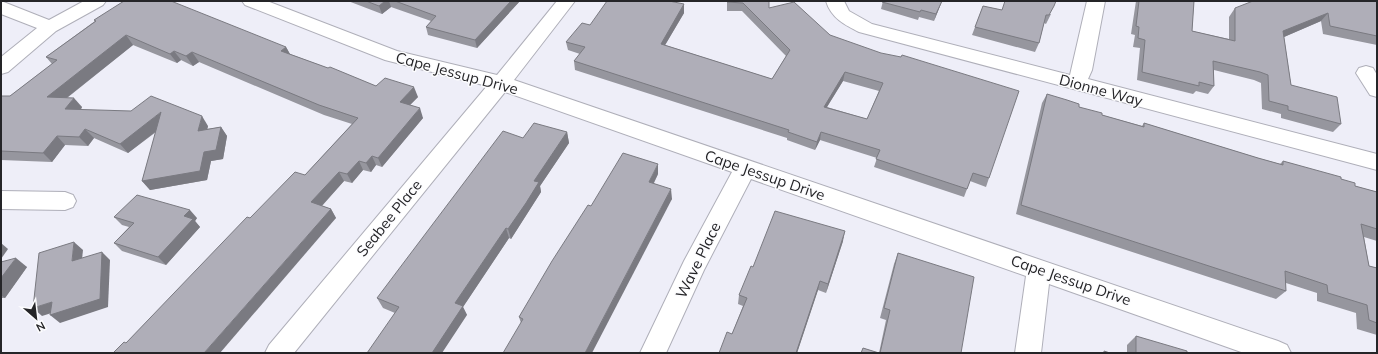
<svg xmlns="http://www.w3.org/2000/svg" width="1378" height="354" font-family="Mulish,sans-serif">
<style>
.lines{fill:none;stroke-linecap:round;stroke-linejoin:round}
.minor-casing{stroke:#afafb9;stroke-width:2}
.minor{fill:#fff;fill-rule:evenodd}
.wall{fill:#96969e;fill-rule:evenodd}
.shaded-wall{fill:#7a7a81}
.building{fill:#afaeb8;stroke:#7a7a81;fill-rule:evenodd}
.labels{text-anchor:middle;dominant-baseline:central;stroke-width:3;stroke-linejoin:round;paint-order:stroke}
.street-label{font-size:15px;fill:#252528;stroke:#fcfcfe}
</style>
<rect width="100%" height="100%" fill="#eeeef8"/>
<g class="lines">
<!-- minor casing -->
<g class="minor-casing">
<g id="minor">
<polygon points="1,1 49,20 84,1 106,1 103,5 56,31 8,72 1,74 1,57 37,28 1,14"/>
<polygon points="242,1 267,1 397,51 497,75 557,1 575,1 514,80 1278,341 1287,345 1291,353 1244,353 1049,284 1041,353 1015,353 1026,276 751,179 704,270 666,353 640,353 684,261 732,172 505,92 294,353 265,353 269,345 487,86 385,60 245,5"/>
<path d="M826,1H844L849,11L872,24L1070,75L1087,1H1105L1092,70L1088,79L1377,154V170L859,32C845,25 831,18 826,1Z"/>
<polygon points="1366,66 1373,68 1377,75 1377,97 1370,95 1356,73 1359,68"/>
<polygon points="1,191 65,192 73,195 76,201 73,207 65,210 1,209"/>
</g>
</g>
<!-- minor -->
<use href="#minor" class="minor"/>
</g>
<!-- wall -->
<g class="wall">
<polygon points="348,1 520,1 477,48 428,35 426,27 431,21 391,7 382,14"/>
<path d="M727,1H769V8L830,35L989,178L986,187L970,181L964,197L874,167L877,158L820,140L815,150L787,140V138L575,70L574,61L580,54L568,50L566,42L590,25L684,4V13L665,45L772,79L786,56L742,11H727ZM843,81L879,91L867,119L827,107Z"/>
<polygon points="883,1 942,1 934,21 919,17 918,20 881,9"/>
<polygon points="1136,1 1194,1 1192,31 1229,39 1229,17 1235,8 1377,1 1377,45 1323,34 1321,21 1284,37 1291,85 1341,124 1333,132 1281,118 1281,114 1262,109 1261,83 1254,80 1214,70 1214,86 1208,94 1196,91 1193,94 1137,80 1140,48 1133,47 1135,35 1131,34"/>
<polygon points="983,6 1002,10 1051,14 1046,24 1044,23 1039,43 1035,52 972,35"/>
<polygon points="94,20 286,47 290,54 376,86 418,97 410,105 423,118 382,167 376,165 371,172 363,170 352,183 344,181 322,206 331,209 336,218 126,343 250,218 305,175 352,124 324,115 199,62 193,66 181,60 177,63 133,45 67,98 82,107 81,110 208,126 207,129 221,127 227,136 223,159 211,161 207,180 150,190 142,181 156,132 128,153 94,138 88,146 65,145 52,162 1,160 1,96 10,96 52,64 46,57 95,21"/>
<polygon points="1047,94 1079,107 1102,115 1142,126 1144,123 1258,158 1280,164 1283,161 1341,179 1355,186 1377,192 1377,241 1364,237 1369,266 1377,268 1377,335 1357,329 1356,313 1317,301 1317,293 1286,283 1286,291 1276,299 1016,214 1042,103"/>
<polygon points="567,132 569,143 540,186 541,192 511,239 509,238 463,307 467,315 395,313 383,308 377,298 523,138"/>
<polygon points="658,174 654,183 672,199 521,323 519,317 591,206"/>
<polygon points="114,217 197,218 195,221 200,227 166,265 122,251 114,243 129,227 122,225"/>
<polygon points="843,241 826,293 818,290 797,353 719,353 732,334 743,306 738,304 739,295 753,267"/>
<polygon points="898,253 961,353 861,353 863,348 879,353 886,320 880,318 894,264"/>
<polygon points="1,262 27,267 5,298 1,298"/>
<polygon points="1136,336 1187,353 1127,353 1127,345"/>
</g>
<!-- shaded-wall -->
<g class="shaded-wall">
<polygon points="385,1 389,1 391,7 382,14 379,6"/>
<polygon points="511,1 520,1 477,48 475,40"/>
<polygon points="942,1 934,21 936,14"/>
<polygon points="684,4 684,13 661,52 661,44"/>
<polygon points="1328,13 1321,21 1277,40 1283,31"/>
<polygon points="126,35 133,45 55,107 47,97"/>
<polygon points="286,47 291,56 281,51"/>
<polygon points="174,51 181,60 177,63 170,54"/>
<polygon points="192,52 199,62 193,66 186,56"/>
<polygon points="845,72 843,81 822,115 824,107"/>
<polygon points="414,87 418,97 404,111 400,102"/>
<polygon points="74,98 82,107 74,119 65,109"/>
<polygon points="420,108 423,118 382,167 378,158"/>
<polygon points="161,112 168,122 128,153 120,144"/>
<polygon points="202,116 208,126 205,140 198,131"/>
<polygon points="221,127 227,136 223,159 211,161 207,180 150,190 142,181 204,152"/>
<polygon points="85,129 94,138 88,146 79,137"/>
<polygon points="567,132 569,143 540,186 541,192 511,239 508,229 534,181"/>
<polygon points="821,132 820,140 815,150 817,142"/>
<polygon points="57,136 65,145 52,162 43,153"/>
<polygon points="372,156 376,165 371,172 366,163"/>
<polygon points="359,161 363,170 352,183 347,174"/>
<polygon points="658,164 658,174 649,192 649,182"/>
<polygon points="339,172 344,181 317,211 311,202"/>
<polygon points="671,189 672,199 592,353 585,353"/>
<polygon points="331,209 336,218 220,353 204,353"/>
<polygon points="190,210 197,218 195,221 200,227 166,265 158,257 184,216"/>
<polygon points="506,228 509,238 463,307 467,315 442,353 432,353 455,303"/>
<polygon points="845,231 843,241 826,293 828,284"/>
<polygon points="74,242 83,250 81,269 72,261"/>
<polygon points="1,243 8,249 1,259"/>
<polygon points="102,252 110,260 108,307 60,323 50,315"/>
<polygon points="16,258 27,267 5,298 1,295 1,278"/>
<polygon points="820,281 818,290 797,353 796,353"/>
<polygon points="52,302 61,310 42,316 33,308"/>
</g>
<!-- building -->
<g class="building">
<polygon points="124,1 171,1 286,47 281,51 328,68 330,67 376,86 385,78 414,87 400,102 420,108 378,158 372,156 366,163 359,161 347,174 339,172 311,202 331,209 204,353 113,353 124,342 126,343 247,217 250,218 295,172 305,175 358,118 319,105 192,52 186,56 174,51 170,54 126,35 47,97 74,98 65,109 131,111 151,96 202,116 198,131 221,127 216,150 204,152 200,171 142,181 161,112 120,144 85,129 79,137 57,136 43,153 1,151 1,96 10,96 57,60 46,57 96,21 94,20"/>
<polygon points="366,1 385,1 379,6"/>
<polygon points="395,1 511,1 475,40 426,27 436,16"/>
<path d="M607,1H669L684,4L661,44L772,79L790,50L743,3L727,2V1H769V8L794,2L830,35L881,53L901,57L902,55L1019,91L989,178L973,173L967,189L876,159L880,150L821,132L817,142L788,132L789,130L574,61L585,47L566,42L582,23L590,25ZM845,72L883,83L867,119L824,107Z"/>
<polygon points="883,1 942,1 936,14 921,10 920,12 882,2"/>
<polygon points="1005,1 1056,1 1054,6 1049,15 1046,15 1039,43 975,27 983,6 1002,10"/>
<polygon points="1139,1 1194,1 1192,31 1235,41 1235,8 1253,1 1377,1 1377,36 1330,26 1328,13 1283,31 1291,85 1337,97 1341,124 1288,110 1288,106 1269,101 1268,75 1260,72 1213,61 1214,86 1199,82 1199,86 1142,72 1145,40 1138,38 1139,27 1136,26"/>
<polygon points="1047,94 1067,100 1079,104 1079,107 1102,113 1102,115 1144,127 1144,123 1258,158 1283,165 1283,161 1341,177 1341,179 1355,183 1355,186 1377,192 1377,229 1361,224 1369,266 1377,268 1377,323 1369,320 1367,305 1328,293 1327,285 1285,271 1286,291 1021,205"/>
<polygon points="534,123 567,132 534,181 539,182 526,203 508,229 506,228 455,303 463,306 432,353 367,353 399,307 377,298 503,131 523,138"/>
<polygon points="623,153 658,164 649,182 671,189 585,353 503,353 523,319 519,317 552,261 588,205 591,206"/>
<polygon points="137,195 190,210 184,216 193,219 158,257 114,243 134,223 114,217"/>
<polygon points="775,211 845,231 828,284 820,281 796,353 719,353 727,332 732,334 747,298 739,295 751,266 753,267"/>
<polygon points="74,242 72,261 102,252 100,299 50,315 52,302 33,308 39,253"/>
<polygon points="898,253 974,277 961,353 880,353 890,310 884,308"/>
<polygon points="16,258 1,278 1,262"/>
<polygon points="1136,336 1187,351 1187,353 1136,353"/>
<polygon points="863,348 879,353 861,353"/>
<polygon points="1104,351 1110,353 1104,353"/>
</g>
<g class="labels">
<!-- street labels -->
<g class="street-label">
<text transform="translate(457 73) rotate(15)">Cape Jessup Drive</text>
<text transform="translate(1101 90) rotate(15)">Dionne Way</text>
<text transform="translate(765 175) rotate(19)">Cape Jessup Drive</text>
<text transform="translate(389 218) rotate(-51)">Seabee Place</text>
<text transform="translate(698 260) rotate(-64)">Wave Place</text>
<text transform="translate(1071 280) rotate(19)">Cape Jessup Drive</text>
</g>
</g>
<!-- border -->
<rect width="1378" height="354" fill="none" stroke="#252528" stroke-width="4"/>
<!-- north arrow -->
<g transform="translate(36 318) rotate(152)" stroke="#fcfcfe" stroke-width="3" paint-order="stroke">
<path d="M0-3L7 15L0 10L-7 15Z" fill="#252528"/>
<text y="-6" font-size="11" font-weight="bold" text-anchor="middle" fill="#252528">N</text>
</g>
</svg>
